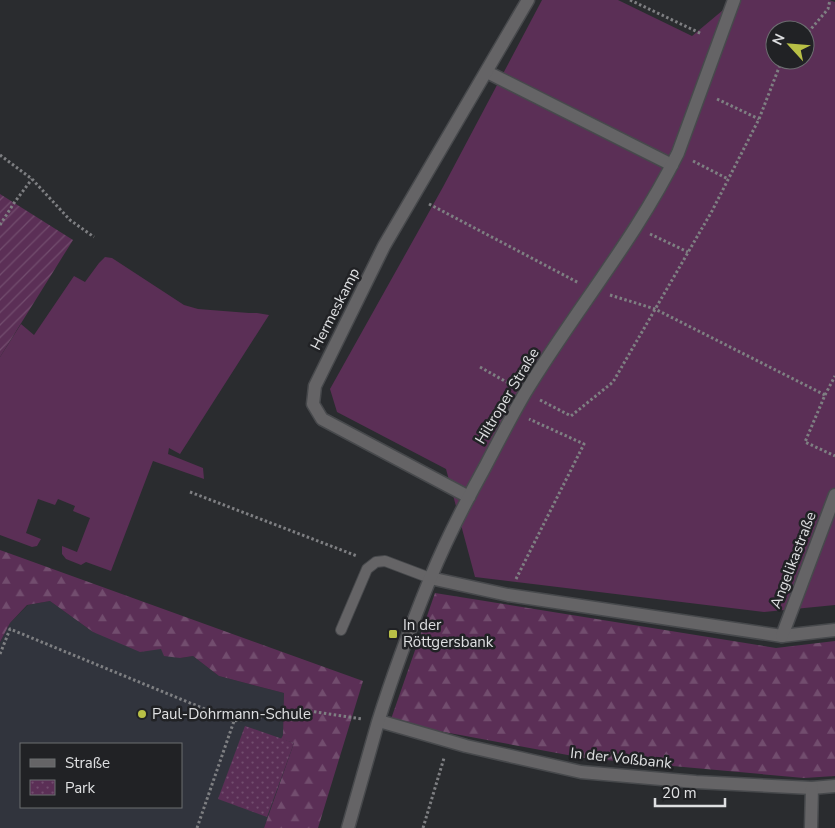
<svg xmlns="http://www.w3.org/2000/svg" width="835" height="828" font-family="'Nunito Sans',sans-serif">
<style>
.built{fill:#31343d;fill-rule:evenodd}
.grass{fill:#5b2f56;fill-rule:evenodd}
.forest{fill:url(#forest-firs)}
.park{fill:url(#park-dots)}
.garden{fill:url(#garden-furrows)}
.lines{fill:none;stroke-linecap:round;stroke-linejoin:round}
.lane-casing{stroke:#47494c;stroke-width:12}
.street-casing{stroke:#47494c;stroke-width:15}
.path{stroke:#7e7f82;stroke-width:3;stroke-dasharray:2.5 2.5;stroke-linecap:butt}
.lane{stroke:#656466;stroke-width:10}
.street{stroke:#656466;stroke-width:12}
.poi-dot{fill:#b9c046;stroke:#212225;stroke-width:2}
.labels{text-anchor:middle;dominant-baseline:central;stroke-width:5;stroke-linejoin:round;paint-order:stroke}
.street-label{font-size:15px;fill:#dfe0e2;stroke:#212225}
.poi-label{font-size:15px;fill:#dfe0e2;stroke:#212225;text-anchor:start}
</style>
<defs>
<pattern id="forest-firs" width="22" height="20" patternUnits="userSpaceOnUse" patternTransform="scale(1.25)"><rect width="22" height="20" fill="#5b2f56"/><path d="M5 1l3.5 6h-7zM16 11l3.5 6h-7z" fill="#724d6e"/></pattern>
<pattern id="park-dots" width="8" height="8" patternUnits="userSpaceOnUse" patternTransform="scale(1.25)"><rect width="8" height="8" fill="#5b2f56"/><path d="M2 2h.1M6 6h.1" fill="none" stroke="#724d6e" stroke-width="1.8" stroke-linecap="round"/></pattern>
<pattern id="garden-furrows" width="10" height="10" patternUnits="userSpaceOnUse" patternTransform="scale(1.25)"><rect width="10" height="10" fill="#5b2f56"/><path d="M-1 1l2-2M0 10L10 0M9 11l2-2" fill="none" stroke="#724d6e"/></pattern>
</defs>
<rect width="100%" height="100%" fill="#2a2c2f"/>
<!-- built -->
<path class="built" d="M50,601L93,632L161,649L180,658L193,656L219,676L284,693L283,735L282,739L294,743L264,828H0V642L10,623L28,605ZM21,744H181V807H21Z"/>
<!-- grass -->
<g class="grass">
<path d="M542,0H618L692,36L735,0H829L835,2V605L764,612L475,577L446,469L337,412L330,389L443,187ZM775,30H805V60H775Z"/>
<polygon points="105,257 112,258 184,305 198,309 249,313 257,313 269,315 180,454 169,448 168,454 203,468 204,479 153,461 111,571 86,562 81,565 66,559 62,554 62,546 77,552 90,518 73,511 75,506 58,499 55,505 38,499 26,533 41,539 37,546 32,547 0,535 0,357 21,324 34,335 74,276 85,282 99,263"/>
</g>
<!-- forest -->
<g class="forest">
<polygon points="0,550 363,681 318,828 264,828 294,743 281,739 283,735 284,693 219,676 193,656 180,658 164,656 161,649 140,652 93,632 50,601 27,605 10,623 0,642"/>
<polygon points="435,593 776,648 835,641 835,776 804,778 584,758 390,722"/>
</g>
<!-- park -->
<polygon class="park" points="245,726 294,743 267,817 218,799"/>
<!-- garden -->
<polygon class="garden" points="0,194 73,240 0,357"/>
<g class="lines">
<!-- lane casing -->
<g class="lane-casing">
<polyline id="lane" points="341,630 367,569 376,562 385,561 430,578"/>
</g>
<!-- street casing -->
<g class="street-casing">
<g id="street">
<polyline points="487,72 672,165"/>
<polyline points="469,497 322,419 313,404 315,386 384,246 528,0"/>
<polyline points="430,578 508,595 782,636 835,630"/>
<polyline points="782,636 835,495"/>
<polyline points="379,721 466,746 581,772 696,782 812,788 835,786"/>
<path d="M348,828C358,793 368,757 378,722C393,674 411,626 430,579C446,540 465,503 485,467C498,442 511,417 525,393C574,312 636,238 678,153L734,0"/>
<polyline points="811,828 812,788"/>
</g>
</g>
<!-- path -->
<g class="path">
<polyline points="630,0 702,34"/>
<polyline points="805,36 828,9 830,0"/>
<polyline points="717,99 759,119"/>
<polyline points="0,155 32,179 70,220 94,237"/>
<polyline points="693,161 728,179"/>
<polyline points="429,204 579,283"/>
<polyline points="0,225 14,203 32,179"/>
<polyline points="650,234 688,252"/>
<polyline points="610,295 655,309 825,395 805,442 835,456"/>
<polyline points="480,367 510,384"/>
<polyline points="825,395 835,376"/>
<polyline points="540,400 571,416 613,382 712,211 759,119 780,65 784,60"/>
<polyline points="190,492 357,556"/>
<polyline points="516,579 584,444 529,419"/>
<polyline points="0,654 10,629 234,721 303,710 362,719"/>
<polyline points="197,828 234,721"/>
<polyline points="423,828 444,758"/>
</g>
<!-- lane -->
<use href="#lane" class="lane"/>
<!-- street -->
<use href="#street" class="street"/>
</g>
<!-- markers -->
<g class="poi-dot">
<rect x="388" y="629" width="10" height="10" rx="2.5"/>
<circle cx="142" cy="714" r="5"/>
</g>
<g class="labels">
<!-- street labels -->
<g class="street-label">
<text transform="translate(335 309) rotate(-63)">Hermeskamp</text>
<text transform="translate(507 396) rotate(-59)">Hiltroper Straße</text>
<text transform="translate(793 560) rotate(-69)">Angelikastraße</text>
<text transform="translate(621 758) rotate(6)">In der Voßbank</text>
</g>
<!-- poi labels -->
<g class="poi-label">
<text x="403" y="625">In der<tspan x="403" dy="17">Röttgersbank</tspan></text>
<text x="152" y="714">Paul-Dohrmann-Schule</text>
</g>
</g>
<!-- legend -->
<rect x="20" y="743" width="162" height="65" fill="#212225" stroke="#6d6e71"/>
<rect x="30" y="759" width="25" height="8" fill="#656466" stroke="#6d6e71"/>
<text x="65" y="768" font-size="15" fill="#dfe0e2">Straße</text>
<rect x="30" y="780" width="25" height="15" fill="url(#park-dots)" stroke="#6d6e71"/>
<text x="65" y="793" font-size="15" fill="#dfe0e2">Park</text>
<!-- north arrow -->
<g transform="translate(790 45) rotate(296)"><circle r="24" fill="#212225" stroke="#6d6e71"/>
<path d="M0-4L9 19L0 12L-9 19Z" fill="#b9c046"/>
<text y="-8" font-size="14" font-weight="bold" text-anchor="middle" fill="#dfe0e2">N</text>
</g>
<!-- scale -->
<path d="M655 798v8h70v-8" fill="none" stroke="#dfe0e2" stroke-width="2.5"/>
<text x="662" y="798" font-size="15" fill="#dfe0e2" stroke="#212225" stroke-width="4" paint-order="stroke">20 m</text>
</svg>
